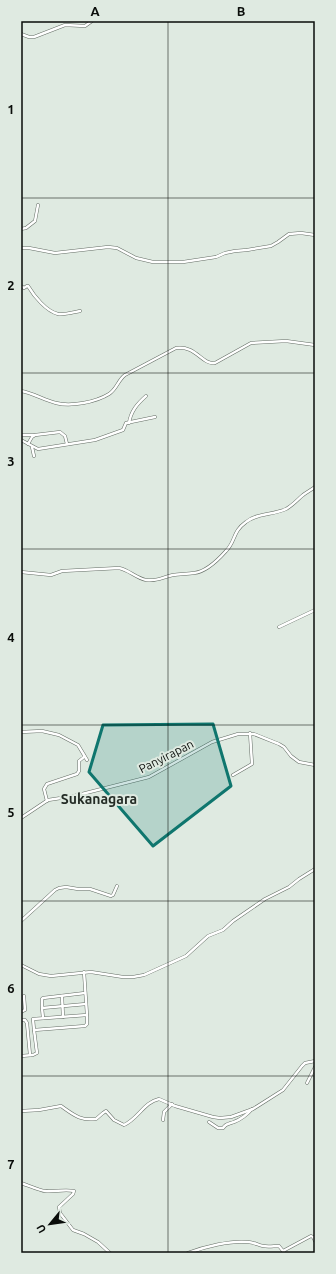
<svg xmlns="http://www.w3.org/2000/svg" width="336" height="1274" font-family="Ubuntu,sans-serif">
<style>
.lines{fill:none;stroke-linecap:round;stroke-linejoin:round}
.minor-casing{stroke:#646d65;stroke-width:3.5}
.minor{stroke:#fff;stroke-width:2.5}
.marked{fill:#0f766e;fill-opacity:0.2;stroke:#0f766e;stroke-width:3;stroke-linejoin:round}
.grid{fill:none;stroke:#0a0d0a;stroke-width:1;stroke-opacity:0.55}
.labels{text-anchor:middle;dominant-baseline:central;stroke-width:4;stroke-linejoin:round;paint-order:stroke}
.street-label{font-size:12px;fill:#0a0d0a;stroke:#dfeae1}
.quarter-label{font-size:14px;font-weight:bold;fill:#242c26;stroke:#dfeae1}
.neatline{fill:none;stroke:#0a0d0a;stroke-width:1.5}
.grid-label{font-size:13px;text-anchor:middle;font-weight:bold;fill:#0a0d0a}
</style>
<rect width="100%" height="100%" fill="#dfeae1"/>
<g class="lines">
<!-- minor casing -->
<g class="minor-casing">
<g id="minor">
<polyline points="21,34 29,37 34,37 65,25 85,26 92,21"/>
<polyline points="21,229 26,228 35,221 38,205"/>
<polyline points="21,248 29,248 55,253 108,247 117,248 136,258 153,262 183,262 216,257 225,253 235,251 247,250 271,246 278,242 289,234 301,233 315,235"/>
<path d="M21,286L24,288L27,286H28C34,296 46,311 58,314C65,315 74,312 80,311"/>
<path d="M21,391C33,393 44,400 56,403C71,407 96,402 109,394C117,389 118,380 125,375L176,348C196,345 202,365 215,363L251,343L286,341L315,345"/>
<path d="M129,423C131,411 137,404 146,396"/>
<polyline points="21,435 35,435 60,432 65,436 67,444"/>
<polyline points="21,440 38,449 95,440 123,430 126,423 155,417"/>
<polyline points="28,444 32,437 35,435"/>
<polyline points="32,447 34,456"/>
<path d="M21,572L51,575L62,571L119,568C129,570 136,578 146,580C156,582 163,577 173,575C180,574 187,574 194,573C205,572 218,560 226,551C236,541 232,532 246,522C257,513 273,515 286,509C293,505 297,500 303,495C307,492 311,490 315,487"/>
<polyline points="279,627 315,610"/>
<polyline points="21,732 42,731 59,735 78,745 87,760"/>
<polyline points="233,775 252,764 250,733"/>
<polyline points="47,801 44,789 47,784 77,774 79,771 79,761 84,757 84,755"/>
<polyline points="21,818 48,800 74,796 149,777 212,742 238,734 254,734 279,744 284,747 291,756 299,762 315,765"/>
<polyline points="21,921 55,890 59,888 66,887 78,889 90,889 111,896 113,895 117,886"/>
<polyline points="21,965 39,974 51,976 91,972 123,977 133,977 144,975 186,956 208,936 223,930 233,921 265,899 289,887 299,879 315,869"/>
<polyline points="62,996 63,1017"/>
<polyline points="42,1008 42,999 43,998 85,993"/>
<polyline points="21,1012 25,1010 24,996"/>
<polyline points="43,1018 42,1008 86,1004"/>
<polyline points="21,1020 25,1020 27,1023 30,1055"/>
<polyline points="34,1030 33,1019 87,1015 84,972"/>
<polyline points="21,1056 33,1055 37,1053 34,1030 85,1026 87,1024 87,1015"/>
<polyline points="307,1083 315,1067"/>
<path d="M21,1111L39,1110L61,1106C74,1115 80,1121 96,1119L103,1113L106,1111L114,1120L124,1125C138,1119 144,1102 159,1099L175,1106L213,1117L220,1118L231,1117L253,1109L283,1090L302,1066L305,1063L315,1061"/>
<polyline points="163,1120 164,1112 172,1104"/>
<path d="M209,1122L218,1128H223C226,1123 229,1124 234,1122C240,1120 248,1114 252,1109"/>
<path d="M21,1183C27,1185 41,1191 45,1191C55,1192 64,1189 74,1191L73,1194L59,1207L60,1213L73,1230L84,1234L98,1242L110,1253"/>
<path d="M188,1253C204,1247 231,1240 248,1242C253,1242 258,1245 263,1246C268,1247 274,1246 279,1246L283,1251"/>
<polyline points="285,1253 283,1251 311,1236 313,1237 315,1241"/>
</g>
</g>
<!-- minor -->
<use href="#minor" class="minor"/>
</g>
<!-- marked area -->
<path class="marked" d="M213,724L231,786L153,846L89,772L103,725Z"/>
<!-- grid -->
<path class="grid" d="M168,21V1253M21,198H315M21,373H315M21,549H315M21,725H315M21,901H315M21,1076H315"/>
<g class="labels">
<!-- street labels -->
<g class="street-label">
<text transform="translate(166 756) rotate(-27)">Panyirapan</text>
</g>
<!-- quarter labels -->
<g class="quarter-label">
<text x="99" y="799">Sukanagara</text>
</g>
</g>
<!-- border -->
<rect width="336" height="1274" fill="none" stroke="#dfeae1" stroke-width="44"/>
<!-- north arrow -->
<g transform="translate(50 1224) rotate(241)" stroke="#dfeae1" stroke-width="3" paint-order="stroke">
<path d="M0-3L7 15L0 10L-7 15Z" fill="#0a0d0a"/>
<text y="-6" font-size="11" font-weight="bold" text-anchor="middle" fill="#0a0d0a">U</text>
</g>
<rect x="22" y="22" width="292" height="1230" class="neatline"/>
<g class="grid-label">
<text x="95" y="16">A</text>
<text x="241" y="16">B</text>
<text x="11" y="114">1</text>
<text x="11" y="290">2</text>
<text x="11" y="466">3</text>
<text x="11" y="642">4</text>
<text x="11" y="817">5</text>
<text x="11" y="993">6</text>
<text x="11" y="1169">7</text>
</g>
</svg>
